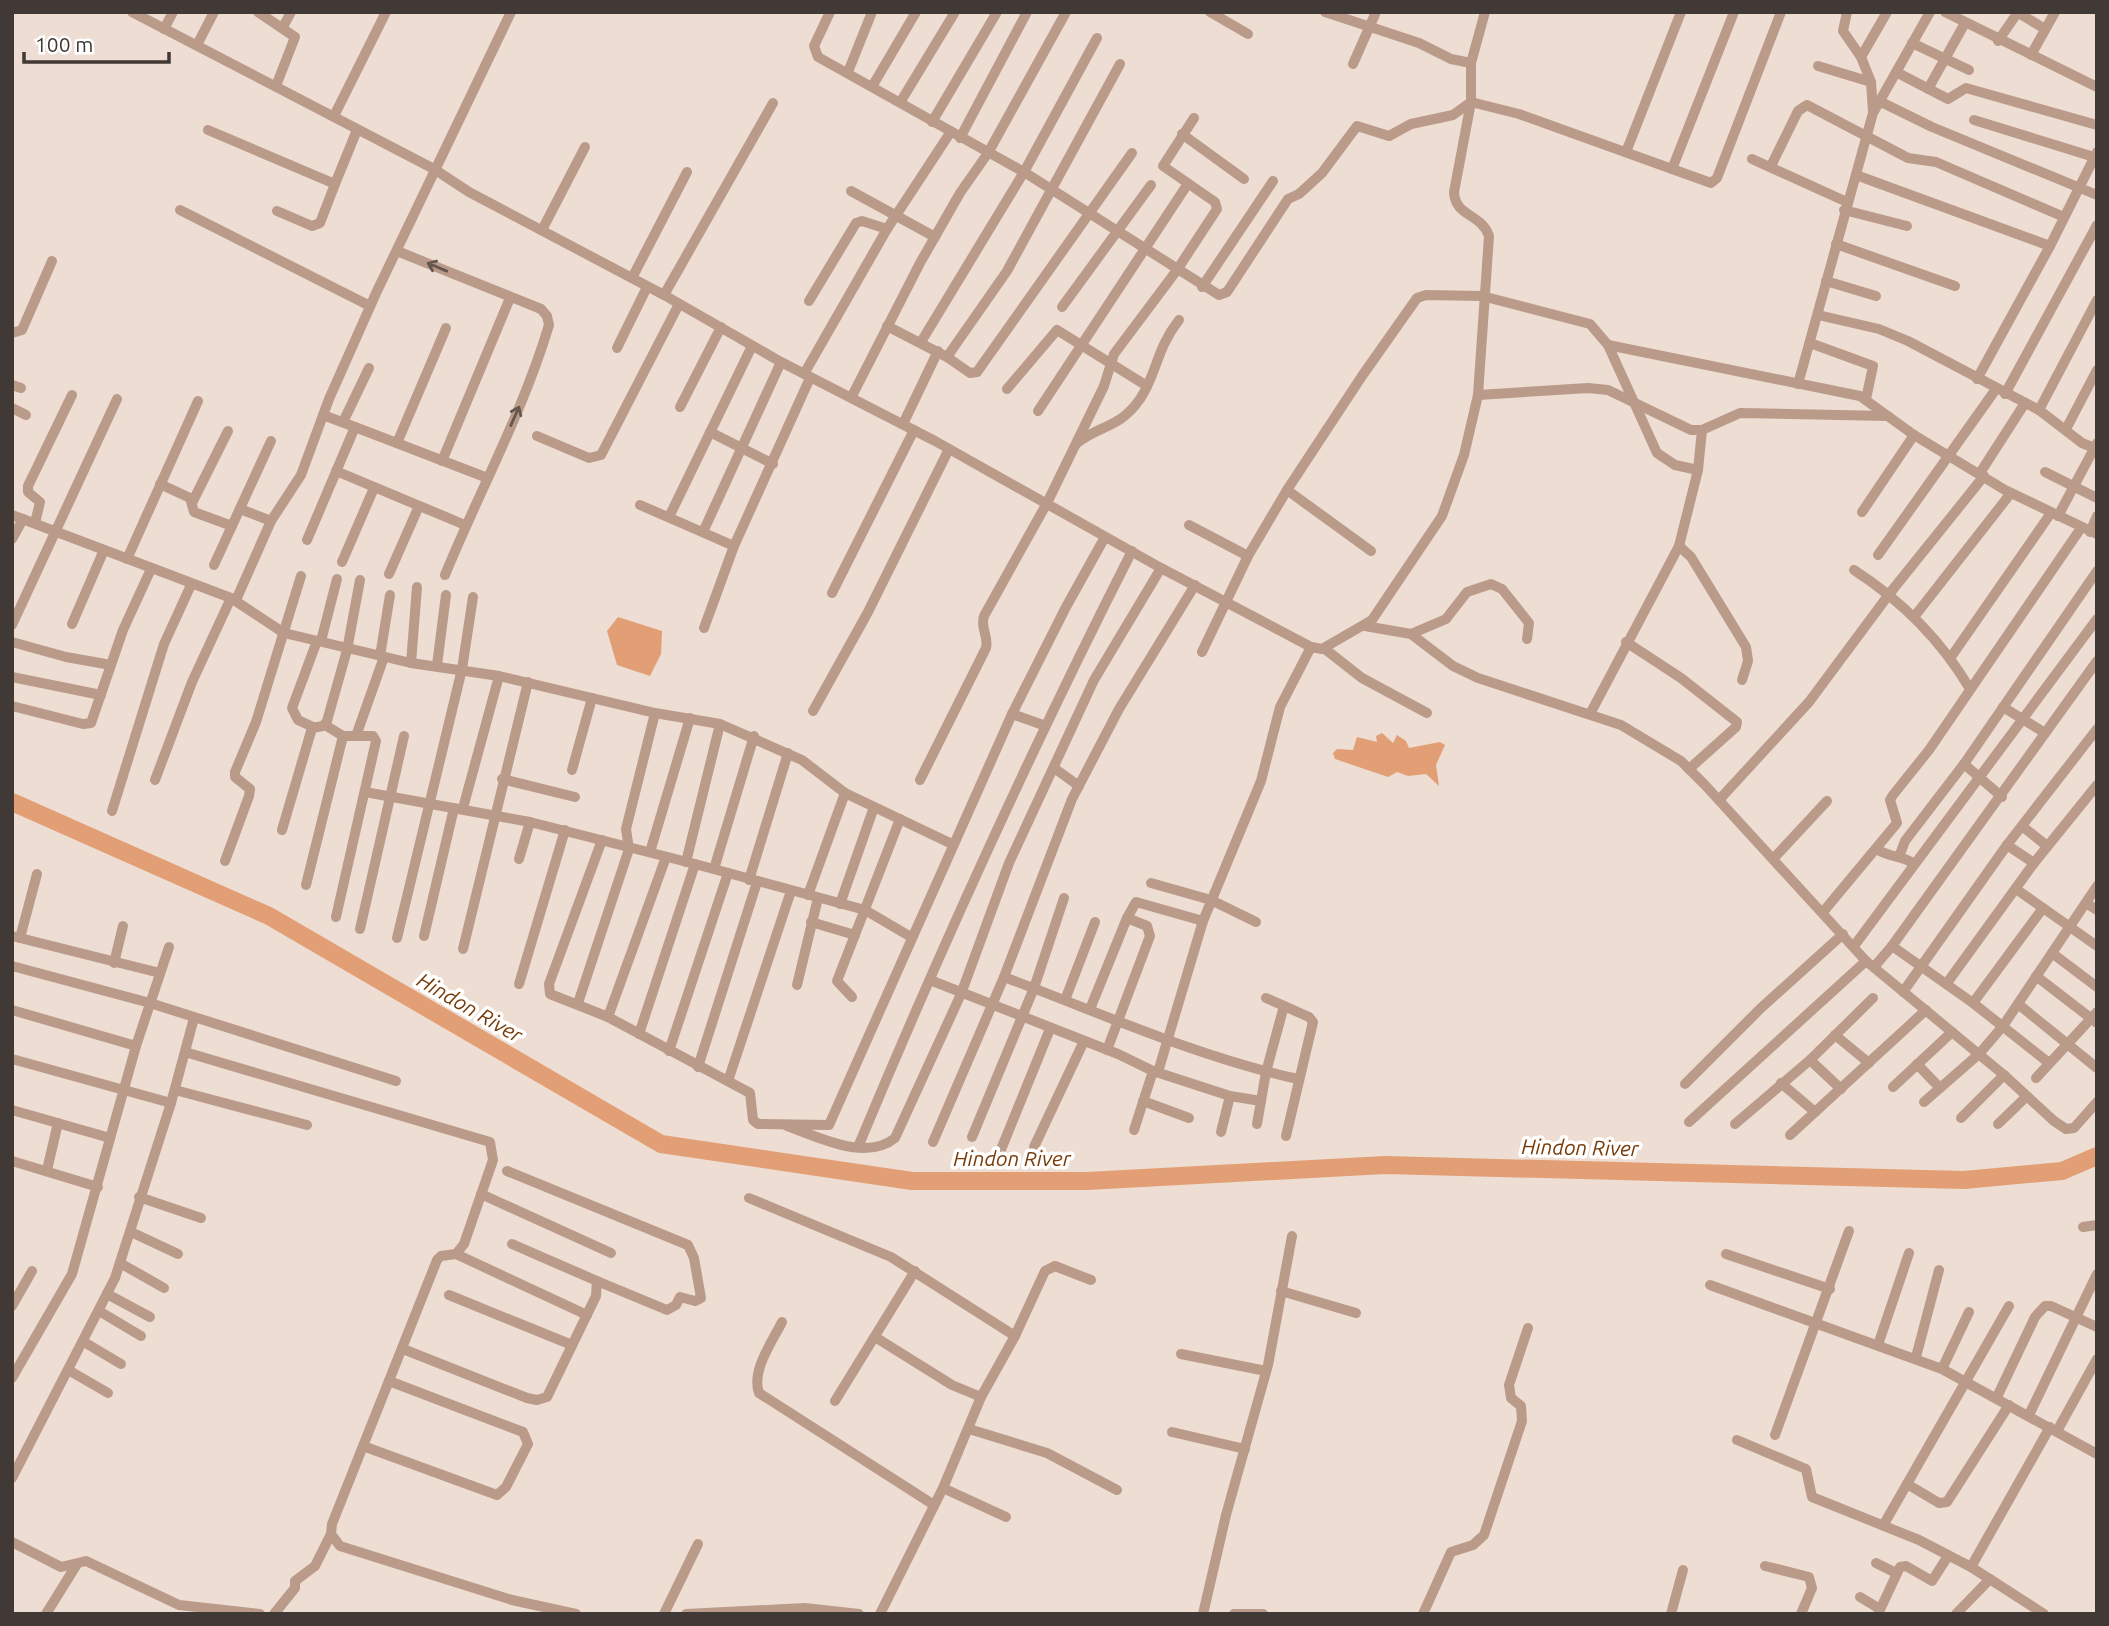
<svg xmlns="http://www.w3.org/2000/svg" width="2109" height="1626" font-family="Ubuntu,sans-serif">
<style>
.water{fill:#e29f75}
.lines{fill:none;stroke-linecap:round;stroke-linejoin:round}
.river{stroke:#e29f75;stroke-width:18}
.minor{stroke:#ba9b89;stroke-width:10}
.oneway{stroke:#65564e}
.labels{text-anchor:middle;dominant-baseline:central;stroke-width:7;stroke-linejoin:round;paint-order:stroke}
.water-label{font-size:21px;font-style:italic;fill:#773a08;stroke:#fff}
</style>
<rect width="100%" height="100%" fill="#eeddd3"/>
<!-- water -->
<g class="water">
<polygon points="618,617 662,631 661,654 650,676 617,665 607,631"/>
<polygon points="1382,733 1393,743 1397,735 1406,741 1409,748 1440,742 1445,745 1436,765 1439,786 1426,774 1408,776 1397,772 1388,777 1335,759 1333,753 1337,749 1353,750 1357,737 1377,742 1376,736"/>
</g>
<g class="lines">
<!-- river -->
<polyline class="river" points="12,802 269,916 661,1144 912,1181 1087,1181 1385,1165 1964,1180 2062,1171 2097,1156"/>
<!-- minor -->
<g class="minor">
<path d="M132,12L434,169L469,192L664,295L781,362L935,441L1161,568L1311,647L1322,649L1372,620L1442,516L1464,455L1478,395L1489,236C1481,213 1455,217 1454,192L1471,102V63L1485,12"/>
<polyline points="258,12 295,37 276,86"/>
<polyline points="830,12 814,46 818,57 1024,172 1219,295 1227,292 1288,199 1299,194 1322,173 1357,126 1389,136 1411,124 1453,115 1471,102 1519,114 1711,183 1717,178 1781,12"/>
<polyline points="1210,12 1248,34"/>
<polyline points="1325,12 1419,43 1451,59 1471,63"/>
<polyline points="1847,12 1843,31 1861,57 1871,82 1873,112"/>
<polyline points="1945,12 2097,87"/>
<polyline points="2017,12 2045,29"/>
<polyline points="283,27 291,12"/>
<polyline points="164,29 173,12"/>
<polyline points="1998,41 2018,12"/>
<polyline points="1912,43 1969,70"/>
<polyline points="197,45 214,12"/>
<polyline points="2031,55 2055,12"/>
<polyline points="1861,57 1887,12"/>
<polyline points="1353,64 1376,12"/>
<polyline points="1818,66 1871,82"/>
<polyline points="848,72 872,12"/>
<polyline points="1896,72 1948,99 1966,88 2097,125"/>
<polyline points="873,85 916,12"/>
<polyline points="1928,89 1965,23"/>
<polyline points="901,101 955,12"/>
<polyline points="1879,101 1932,127 2097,195"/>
<polyline points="334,116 386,12"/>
<polyline points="1974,120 2094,157"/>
<polyline points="932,122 997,12"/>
<polyline points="208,130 335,184 357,130"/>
<polyline points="1182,134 1244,179"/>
<polyline points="960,138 1027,12"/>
<polyline points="1626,152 1681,12"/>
<polyline points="1752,159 1847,202"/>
<polyline points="1771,166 1798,111 1807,105 1908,158 1936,162 2064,217"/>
<polyline points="1672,169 1734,12"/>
<polyline points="1856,175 2050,246"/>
<polyline points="851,191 935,237"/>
<polyline points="180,210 370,306"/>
<polyline points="1844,210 1907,226"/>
<polyline points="277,211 312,226 320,223 335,184"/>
<polyline points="542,230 585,147"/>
<polyline points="1836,244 1955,286"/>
<path d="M397,251L541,309L547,316L549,325C523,412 479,492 445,575"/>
<polyline points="632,278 687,172"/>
<polyline points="1826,281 1876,296"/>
<polyline points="1202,287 1273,181"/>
<polyline points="664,295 773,103"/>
<polyline points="809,301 856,223 862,221 887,229"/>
<polyline points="1062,307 1151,185"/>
<polyline points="1818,315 1879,329 1908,341 2039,410 2082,443 2097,449"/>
<polyline points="887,326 947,357 970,373 977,372 1132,153"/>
<polyline points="12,333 22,330 52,261"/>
<polyline points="921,342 1024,172 1097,38"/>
<polyline points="1810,343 1873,366 1866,399"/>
<polyline points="1608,345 1860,396 1914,435 2005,490 2097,534"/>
<polyline points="617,348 647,287"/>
<polyline points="947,357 1007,271 1120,64"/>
<polyline points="804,374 887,229 950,133"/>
<polyline points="1977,379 2050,246 2097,152"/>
<polyline points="1798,384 1873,113 1930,12"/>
<polyline points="12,385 21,388"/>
<polyline points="1007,389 1057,330 1147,386"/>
<polyline points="2005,394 2097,225"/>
<polyline points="1478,395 1588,388 1608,390 1691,430 1702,430 1740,413 1888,416"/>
<polyline points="852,396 920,263 960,193 988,153 1066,12"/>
<polyline points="680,407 721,327"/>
<polyline points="12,408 26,415"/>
<polyline points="2039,410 2097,300"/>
<polyline points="1038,411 1187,185"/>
<polyline points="343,422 369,368"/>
<polyline points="903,424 938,351"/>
<polyline points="355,427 485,477"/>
<polyline points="2066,429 2097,370"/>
<polyline points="710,432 773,464"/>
<polyline points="537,436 589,458 601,455 679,304"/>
<polyline points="397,443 446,328"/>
<path d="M1077,443C1100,425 1120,428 1140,399C1157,374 1156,349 1179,320"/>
<polyline points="442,461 510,298"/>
<polyline points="336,471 465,525"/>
<polyline points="2045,472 2097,498"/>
<polyline points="1980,473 2025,403"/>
<polyline points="160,484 190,498 194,512 232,526"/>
<polyline points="1287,490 1371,551"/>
<polyline points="192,503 228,431"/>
<polyline points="640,505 734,546"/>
<polyline points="240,509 271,521"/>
<polyline points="1862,512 1914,435"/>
<polyline points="12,515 231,598 284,633 411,663 499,676 463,808"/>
<polyline points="2058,516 2097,443"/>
<polyline points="669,517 752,346"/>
<polyline points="35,523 40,502 28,492 28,486 72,395"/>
<polyline points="1189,525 1248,556"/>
<polyline points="703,532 781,362"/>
<polyline points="2090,532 2097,516"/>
<polyline points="12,539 23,519"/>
<polyline points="307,540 355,427 323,415"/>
<polyline points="1679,546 1691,557 1746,647 1748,661 1742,680"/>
<polyline points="1878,555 1996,389"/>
<polyline points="127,559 198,401"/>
<polyline points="342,562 374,488"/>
<polyline points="214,565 271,441"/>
<path d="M1854,570C1902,601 1941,640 1970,689"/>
<polyline points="389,574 419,506"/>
<polyline points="832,593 914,430"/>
<polyline points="236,600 271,521 301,475 329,399 377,291 511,12"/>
<polyline points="1914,617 2011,493"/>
<polyline points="72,624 104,550"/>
<polyline points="12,625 117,399"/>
<polyline points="1365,626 1411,634 1453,666 1478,678 1621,725 1681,761 1705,785 1866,961 2004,1075 2054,1121 2066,1129 2074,1128 2097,1102"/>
<polyline points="704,628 734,546 810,378"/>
<polyline points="1411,634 1446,619 1467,592 1491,584 1502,589 1529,623 1527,639"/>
<polyline points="321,641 337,579"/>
<polyline points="12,642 66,657 111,665"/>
<polyline points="1626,642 1681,678 1737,722 1736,727 1689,769"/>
<polyline points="1325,649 1362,678 1427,713"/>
<polyline points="1202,652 1248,556 1287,490 1362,376 1417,298 1426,295 1482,296 1590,324 1608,345 1657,453 1675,465 1698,470"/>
<polyline points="380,656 390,595"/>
<polyline points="1951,657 2051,513"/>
<polyline points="411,663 417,587"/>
<polyline points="437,665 446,595"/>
<polyline points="499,676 655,713 720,724 802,760 845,793 952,844"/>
<polyline points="12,677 101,695"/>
<polyline points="12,706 83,724 91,723 123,630 151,569"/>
<polyline points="2003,707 2045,733"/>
<polyline points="813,711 868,612 949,449"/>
<polyline points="1012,714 1043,725"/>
<polyline points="1590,714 1679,546 1698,470 1702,430"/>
<polyline points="325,725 343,736 373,736 376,741 336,917"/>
<polyline points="313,727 298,720 292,708 317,641"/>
<polyline points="356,736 384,657"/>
<polyline points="1964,764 2002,797"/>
<polyline points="1054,768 1079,786"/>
<polyline points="572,770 592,698"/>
<polyline points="502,779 575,797"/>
<polyline points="155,780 192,682 231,598"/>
<path d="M920,780L986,648C989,636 980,629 984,616L1047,503L1104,386L1114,354L1177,270L1217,209L1215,202L1163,166L1194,118"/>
<polyline points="365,792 530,822 695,864 865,910 911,937"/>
<polyline points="1719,800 1809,702 1890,593 1984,476"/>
<polyline points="112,811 164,644 191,585"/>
<polyline points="2022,826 2047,846"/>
<polyline points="282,830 312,728 323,726 327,721 347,650 360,580"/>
<polyline points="602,840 549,984 550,994 608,1017 750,1093 753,1120 758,1124 829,1125 1012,714 1066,607 1105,537"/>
<polyline points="2007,845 2034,863"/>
<path d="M1878,850C1891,858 1903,855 1914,864"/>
<polyline points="650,852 690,718"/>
<polyline points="1899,857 1905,841 1964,764 2097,571"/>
<polyline points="1774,858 1827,801"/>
<polyline points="519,859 530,822"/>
<polyline points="225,861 249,796 250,789 235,777 235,772 256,722 301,576"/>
<polyline points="686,862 720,724"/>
<polyline points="714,869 754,736"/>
<polyline points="749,880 788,753"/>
<polyline points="1151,883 1211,900 1256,922"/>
<polyline points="306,885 343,736"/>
<polyline points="2016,889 2097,946"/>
<polyline points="808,895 845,793"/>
<polyline points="2086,903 2097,910"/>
<polyline points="840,904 874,807"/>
<polyline points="1823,912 1897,823 1890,800 1893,795 1929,750 2081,528"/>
<polyline points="1127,918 1136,902 1203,921"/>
<polyline points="811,922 855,935"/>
<polyline points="360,929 404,736"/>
<polyline points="12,936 160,973"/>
<polyline points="424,936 454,808"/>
<polyline points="20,938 37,874"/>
<polyline points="397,938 462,669 473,597"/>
<polyline points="1854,946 2097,619"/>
<polyline points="463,949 528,682"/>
<polyline points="2052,953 2097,987"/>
<polyline points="114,963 123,926"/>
<polyline points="12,966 150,1003 396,1081"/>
<polyline points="1874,967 1892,946"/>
<polyline points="2036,976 2097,1023"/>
<path d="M1004,977C1101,1013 1197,1057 1298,1079"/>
<polyline points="930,980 1118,1054 1153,1071 1230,1096 1261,1101"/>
<polyline points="1947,983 2034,863 2097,785"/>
<polyline points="519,984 565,830"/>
<polyline points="797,985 818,898"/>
<polyline points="1903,992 2007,845 2097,729"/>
<polyline points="852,997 837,981 900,819"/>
<polyline points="1266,998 1309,1017 1313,1022 1286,1136"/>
<polyline points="1065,1000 1095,922"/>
<polyline points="578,1003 629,849 626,829 655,713"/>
<polyline points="1973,1003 2043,908"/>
<polyline points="2018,1004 2097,1068"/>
<polyline points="1090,1009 1127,918 1147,926 1150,936 1107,1050"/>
<polyline points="12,1010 136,1046"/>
<polyline points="608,1017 666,857"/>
<polyline points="639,1034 695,864"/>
<polyline points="1835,1035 1869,1063"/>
<polyline points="669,1051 728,873"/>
<polyline points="185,1052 490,1142 493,1160 464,1244 456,1254 441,1256 437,1260 332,1524 331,1534 340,1546 512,1600 576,1614"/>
<polyline points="12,1059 171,1103"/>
<polyline points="1810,1060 1841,1089"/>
<polyline points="2049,1063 1973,1003 1892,946 2097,661"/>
<polyline points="1917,1064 1940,1088"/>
<polyline points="698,1067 757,882"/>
<polyline points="1158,1072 1203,921 1261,781 1280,707 1311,647"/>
<polyline points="2036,1078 2097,1012"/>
<polyline points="728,1081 791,891"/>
<polyline points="1781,1083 1815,1112"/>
<polyline points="1685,1084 1761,1008 1843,934"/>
<polyline points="1893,1087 1952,1032"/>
<polyline points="175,1090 307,1125"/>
<polyline points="1143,1101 1189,1118"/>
<polyline points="1924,1102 1979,1054 2003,1026 2097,886"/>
<polyline points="12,1110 110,1138"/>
<polyline points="1961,1118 2004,1075"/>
<polyline points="1689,1122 1866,961"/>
<polyline points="1257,1124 1266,1072 1284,1006"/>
<polyline points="1735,1124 1810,1060 1873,998"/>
<polyline points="1998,1124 2026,1097"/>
<path d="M787,1126C819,1137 866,1162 895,1138L961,994L1009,863L1094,680L1161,568"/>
<polyline points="1134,1130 1153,1071"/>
<polyline points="1221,1132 1230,1096"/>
<polyline points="1790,1135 1926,1010"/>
<polyline points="972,1137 1034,988 1064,898"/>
<polyline points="933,1142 1004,977 1072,799 1119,709 1195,585"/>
<path d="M858,1147C942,945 1033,746 1132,551"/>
<polyline points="1034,1147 1084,1041"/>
<polyline points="1000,1152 1050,1029"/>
<polyline points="12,1161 98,1187"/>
<polyline points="47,1170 58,1123"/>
<polyline points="507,1171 688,1245 694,1258 701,1298 695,1301 680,1297 676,1305 667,1310 597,1281"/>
<polyline points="481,1194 611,1253"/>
<polyline points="139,1197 201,1218"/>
<polyline points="749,1198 891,1257 1015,1336"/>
<polyline points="2083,1227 2097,1225"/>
<polyline points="131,1232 178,1254"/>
<polyline points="456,1254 587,1315"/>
<polyline points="1726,1254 1830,1289"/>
<polyline points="120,1263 164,1288"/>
<polyline points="1710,1285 1942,1369 2097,1454"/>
<polyline points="1281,1291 1356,1313"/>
<polyline points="107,1294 150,1317"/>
<polyline points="449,1295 572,1345"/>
<polyline points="12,1306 32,1271"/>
<polyline points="99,1311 141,1336"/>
<path d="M782,1322C772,1342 751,1371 759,1393L934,1505"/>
<polyline points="875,1337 952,1385 981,1397"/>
<polyline points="84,1342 121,1364"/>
<polyline points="1878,1345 1909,1253"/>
<polyline points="403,1349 527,1398 537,1400 547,1397 596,1296 597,1281 512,1244"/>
<polyline points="1181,1354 1266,1371"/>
<polyline points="1916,1357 1939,1270"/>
<polyline points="1942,1369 1969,1312"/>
<polyline points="70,1371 108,1393"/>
<polyline points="12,1378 72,1274 136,1046 169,947"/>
<polyline points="1997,1397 2035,1317 2045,1306 2051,1306 2097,1327"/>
<polyline points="835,1401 915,1271"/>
<polyline points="2029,1415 2097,1274"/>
<polyline points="969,1429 1047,1453 1117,1490"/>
<polyline points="2057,1431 2097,1359"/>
<polyline points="1172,1432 1245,1449"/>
<polyline points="1775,1435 1849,1231"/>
<polyline points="1737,1440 1806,1469 1812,1497 1919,1540 1971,1567 2044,1614"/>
<polyline points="363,1446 497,1495 506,1487 528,1444 523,1432 389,1381"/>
<polyline points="12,1478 115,1278 171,1103 194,1018"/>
<polyline points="1907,1484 1939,1503 1947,1502 2009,1405"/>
<polyline points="943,1488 1006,1517"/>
<polyline points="1884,1524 2009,1306"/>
<polyline points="12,1542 61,1567 86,1561 179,1605 260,1614"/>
<polyline points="1876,1563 1896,1573"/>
<polyline points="1765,1566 1809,1577 1812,1588 1801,1614"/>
<polyline points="1971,1567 2050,1427"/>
<polyline points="1860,1597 1880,1609"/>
<polyline points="46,1614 77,1564"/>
<polyline points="274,1614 295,1588 295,1581 315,1566 331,1534"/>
<polyline points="664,1614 698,1544"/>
<polyline points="686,1614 805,1608 859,1614"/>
<polyline points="880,1614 943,1488 981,1397 1015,1336 1045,1271 1055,1266 1091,1280"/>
<polyline points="1203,1614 1226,1515 1268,1365 1292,1236"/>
<polyline points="1234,1614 1263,1614"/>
<polyline points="1423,1614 1451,1552 1473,1545 1484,1535 1522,1421 1521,1406 1511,1398 1509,1385 1528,1328"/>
<polyline points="1671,1614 1683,1570"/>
<polyline points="1878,1614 1900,1567 1906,1566 1932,1581 1948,1556"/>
<polyline points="1956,1614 1990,1579"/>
</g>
</g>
<!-- one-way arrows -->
<defs><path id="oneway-shaft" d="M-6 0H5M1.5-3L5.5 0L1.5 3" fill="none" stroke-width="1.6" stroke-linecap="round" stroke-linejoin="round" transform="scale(1.75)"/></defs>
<g class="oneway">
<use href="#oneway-shaft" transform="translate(437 267) rotate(-157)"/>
<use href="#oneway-shaft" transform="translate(515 416) rotate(-66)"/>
</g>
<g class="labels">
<!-- water labels -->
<g class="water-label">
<text transform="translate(470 1007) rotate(30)">Hindon River</text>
<text transform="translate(1580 1147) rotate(1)">Hindon River</text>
<text x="1012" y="1158">Hindon River</text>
</g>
</g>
<!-- border -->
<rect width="2109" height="1626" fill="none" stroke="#403935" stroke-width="28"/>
<!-- scale -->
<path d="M24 52v10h145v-10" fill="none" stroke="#403935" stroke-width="3.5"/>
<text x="35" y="52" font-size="21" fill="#403935" stroke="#ffffff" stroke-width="5" paint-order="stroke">100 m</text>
</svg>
